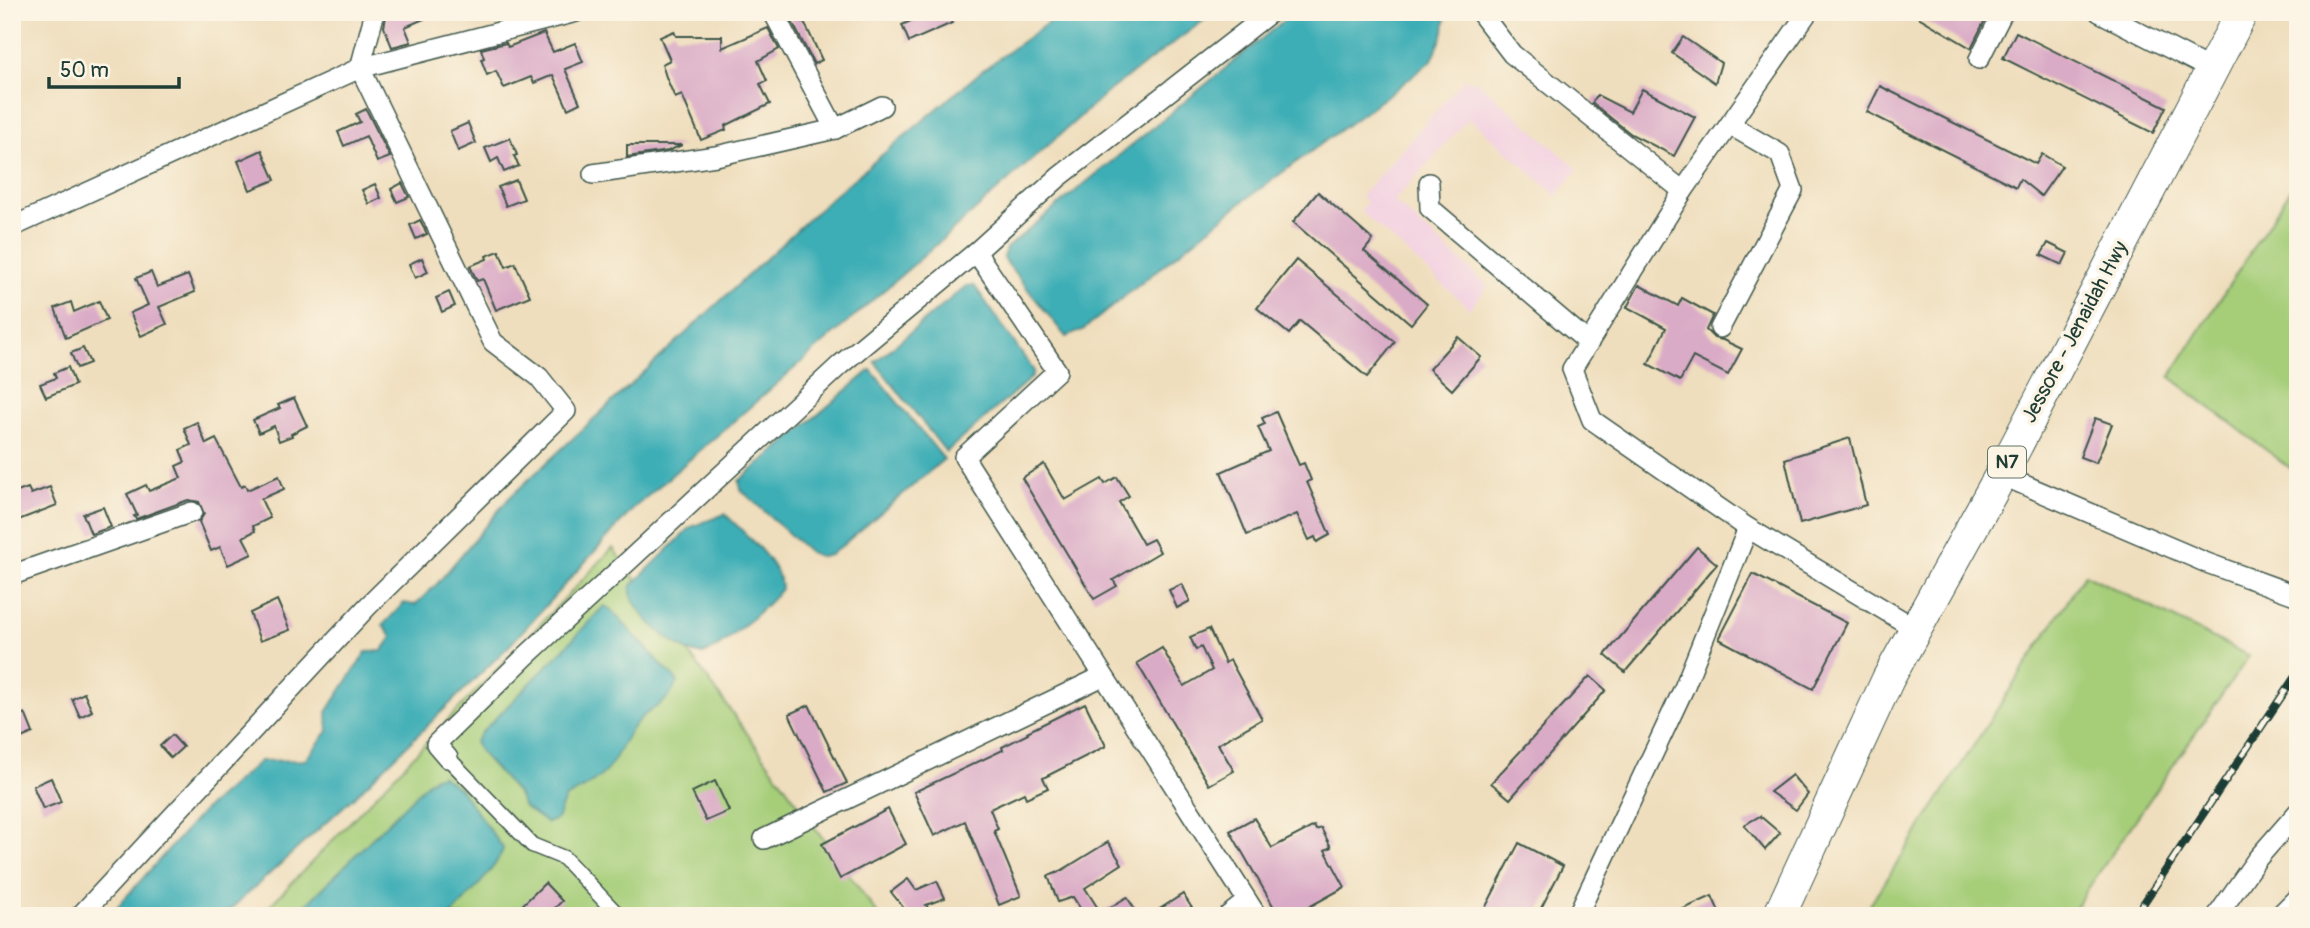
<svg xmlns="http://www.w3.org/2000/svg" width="2310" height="928" font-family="Pangolin,sans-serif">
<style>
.built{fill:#f2cfe1}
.green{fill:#a6ce79;stroke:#628656;stroke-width:2}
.water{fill:#3daeb6;stroke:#2e7675;stroke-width:2}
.building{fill:#daabc6}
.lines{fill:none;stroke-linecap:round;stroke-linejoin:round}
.pedestrian-casing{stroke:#3e5549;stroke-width:17}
.minor-casing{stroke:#3e5549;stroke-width:22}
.trunk-casing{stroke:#3e5549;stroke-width:34}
.pedestrian{stroke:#fff;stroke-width:14}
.minor{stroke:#fff;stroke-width:19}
.trunk{stroke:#fff;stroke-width:32}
.rail-casing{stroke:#1f3d34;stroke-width:8}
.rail{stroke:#fcf5e5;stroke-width:5;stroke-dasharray:16;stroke-linecap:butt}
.labels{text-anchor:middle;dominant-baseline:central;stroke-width:7;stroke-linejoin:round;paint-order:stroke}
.shield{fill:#fcf5e5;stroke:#617469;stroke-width:2}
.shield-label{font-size:19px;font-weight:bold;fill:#1f3d34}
.street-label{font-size:21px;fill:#1f3d34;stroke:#fcf5e5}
</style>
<rect width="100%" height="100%" fill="#fcf5e5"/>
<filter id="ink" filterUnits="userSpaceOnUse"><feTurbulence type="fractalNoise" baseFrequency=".0143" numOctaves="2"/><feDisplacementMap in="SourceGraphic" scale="14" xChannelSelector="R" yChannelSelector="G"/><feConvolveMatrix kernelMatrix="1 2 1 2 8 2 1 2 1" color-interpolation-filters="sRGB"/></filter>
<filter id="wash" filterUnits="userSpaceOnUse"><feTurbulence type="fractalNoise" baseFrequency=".00686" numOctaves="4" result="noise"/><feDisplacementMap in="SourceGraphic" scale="28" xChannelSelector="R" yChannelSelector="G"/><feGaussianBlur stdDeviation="1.57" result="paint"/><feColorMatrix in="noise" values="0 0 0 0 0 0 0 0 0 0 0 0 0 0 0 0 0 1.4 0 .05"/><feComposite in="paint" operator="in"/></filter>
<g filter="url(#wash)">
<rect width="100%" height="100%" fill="#efdebd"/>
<!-- built -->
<polygon class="built" points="1465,78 1471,83 1475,80 1578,169 1557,196 1469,118 1394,201 1488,286 1470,309 1360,211 1367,202 1361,196"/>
<!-- green -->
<g class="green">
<polygon points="2298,178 2298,474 2170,377"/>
<polygon points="613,548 879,916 260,916"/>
<polygon points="2085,574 2249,656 2069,916 1863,916"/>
</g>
<!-- water -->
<g class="water">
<polygon points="1063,12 1215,12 1110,90 928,252 635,507 509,646 354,797 223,916 109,916 202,812 260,761 305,760 328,731 327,712 366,652 382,651 392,637 383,625 404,603 415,605 437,584 509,498 832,197 983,70"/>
<polygon points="1294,12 1446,13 1444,32 1432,60 1400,86 1242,202 1083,330 1066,337 1003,258 1006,248"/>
<polygon points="974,285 1034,371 1031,378 946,452 875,362 966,286"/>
<polygon points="871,370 944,459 844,544 830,555 821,557 809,552 741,490 739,481"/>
<path d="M725,514C742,531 781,564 781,589C770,602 717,654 701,654C680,655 626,608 631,586L691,527Z"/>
<path d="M604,606L609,608L678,682C666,706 656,704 639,720C625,733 621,751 610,766C599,781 580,790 565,798L557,819L547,823L524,807L518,794L480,752L475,742L481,733L562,651Z"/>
<path d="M441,775L460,789L503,848C500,865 463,902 450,916H295L427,783L435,777Z"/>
</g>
<g id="blocks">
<!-- building -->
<g class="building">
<polygon points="387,12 440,12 405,27 411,42 392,47 384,27"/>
<polygon points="787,12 797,12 807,28 822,60 814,64"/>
<polygon points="930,12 947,12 952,23 909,42 902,25"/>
<polygon points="1910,12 1989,12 1971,48"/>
<polygon points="768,28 779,49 758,61 767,81 760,84 770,104 725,126 726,130 701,140 682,95 675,98 666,77 662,64 670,60 660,37 674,31 676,36 722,36 722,48"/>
<polygon points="2016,32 2166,107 2153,133 2003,58"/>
<polygon points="544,33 553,52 575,43 583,62 565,69 580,103 568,109 553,75 534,83 531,77 504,88 496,71 487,75 481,59 484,58 481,49 506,43 508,47"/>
<polygon points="1683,37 1721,63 1715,83 1672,53"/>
<polygon points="1880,86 2036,164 2042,154 2062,166 2041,196 2020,179 2016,187 1867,112"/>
<polygon points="1642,89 1695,117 1674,156 1631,134 1592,103 1597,95 1630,112"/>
<polygon points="366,109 390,157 377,162 366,136 344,146 338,132 360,122 356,114"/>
<polygon points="468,123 476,143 458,151 450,131"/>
<polygon points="510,138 517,155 514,156 519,166 504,172 498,158 491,162 485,148"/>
<polygon points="627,145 682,145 668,151 627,157"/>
<polygon points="262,150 275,180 250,190 238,161"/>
<polygon points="516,180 524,199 506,206 498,187"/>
<polygon points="402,183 409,197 397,202 391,189"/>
<polygon points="375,184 381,198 369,204 362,190"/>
<polygon points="1318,192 1373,240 1364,251 1427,304 1411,324 1293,222"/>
<polygon points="420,220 427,234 416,239 410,225"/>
<polygon points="2048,243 2068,253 2062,265 2041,255"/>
<polygon points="499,251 506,267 515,263 530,296 496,310 483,279 477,281 470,266 487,259 486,256"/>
<polygon points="422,258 428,272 415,278 409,264"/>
<polygon points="1296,260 1395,342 1367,377 1300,321 1289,334 1257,308"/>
<polygon points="151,272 157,287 188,275 195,292 159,307 167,324 141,336 130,313 148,305 136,278"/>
<polygon points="1639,285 1678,306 1682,298 1713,315 1706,330 1714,338 1723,340 1742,349 1728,375 1693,357 1680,381 1648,364 1666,328 1627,307"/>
<polygon points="449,292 455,306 442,312 436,298"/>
<polygon points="99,301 107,320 66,338 55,308 71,302 74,312"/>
<polygon points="1458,337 1481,357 1452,390 1429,369"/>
<polygon points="83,348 90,363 77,368 71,353"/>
<polygon points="68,367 75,385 46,397 40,384 56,378 54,373"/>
<polygon points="294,398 307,426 291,434 292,436 279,441 274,426 259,433 253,420 280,408 278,405"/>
<polygon points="1276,412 1299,465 1304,463 1311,480 1307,482 1330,535 1317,542 1315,537 1309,540 1297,514 1247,535 1221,472 1269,451 1258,427 1265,424 1262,418"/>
<polygon points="2095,418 2112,424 2096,463 2080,457"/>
<polygon points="197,422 206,444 216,439 241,487 245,485 247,490 279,476 284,489 261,499 270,518 253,526 255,531 243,537 252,554 228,565 220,547 211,551 199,522 204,514 199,502 188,500 136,519 134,516 137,515 127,494 146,485 149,491 181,478 176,466 185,462 180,450 191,445 184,428"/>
<polygon points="1850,438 1866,505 1800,524 1785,459"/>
<polygon points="1044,464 1065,500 1102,479 1105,484 1117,477 1129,496 1119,502 1143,544 1153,539 1160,552 1113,580 1117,586 1094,599 1022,478"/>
<polygon points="50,487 57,505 16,521 12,511 12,494 28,488 31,494"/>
<polygon points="103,507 111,527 91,534 83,514"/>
<polygon points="1697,547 1717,564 1625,672 1605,655"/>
<polygon points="1753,574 1847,623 1813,689 1719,639"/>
<polygon points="1182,584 1190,601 1177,608 1169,590"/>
<polygon points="277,600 290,630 260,641 250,613"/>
<polygon points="1209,629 1225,663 1230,660 1262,719 1218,744 1234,771 1209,785 1137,663 1162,648 1184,686 1212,670 1201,647 1196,650 1190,637"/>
<polygon points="1590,676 1606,690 1510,799 1491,783"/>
<polygon points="84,693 92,711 80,717 72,699"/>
<polygon points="1085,703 1106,746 1043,778 1048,788 1026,798 1024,793 990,809 998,829 994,831 1021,896 999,905 965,821 934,836 914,792 1003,750 1002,747 1028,734 1027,732"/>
<polygon points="809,705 847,783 827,792 789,714"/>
<polygon points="25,713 33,733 12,742 12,719"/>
<polygon points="172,735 183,747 171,758 160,746"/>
<polygon points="1792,775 1808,794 1796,810 1770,792"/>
<polygon points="51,778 61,802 43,809 33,786"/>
<polygon points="715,781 729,811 706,821 692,792"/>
<polygon points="888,809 906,844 840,879 822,844"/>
<polygon points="1760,816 1780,833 1765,850 1744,825"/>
<polygon points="1254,818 1272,848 1314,826 1316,830 1321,828 1331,847 1325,850 1345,887 1307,908 1311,916 1279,916 1230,831"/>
<polygon points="1108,842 1122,864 1085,888 1101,913 1127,897 1139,916 1085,916 1073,897 1058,902 1048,876 1059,872"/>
<polygon points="1519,843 1563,866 1537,916 1481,916"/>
<polygon points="908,879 916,890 937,881 945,898 926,905 934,916 910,916 891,892"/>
<polygon points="545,883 562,901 547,916 511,916"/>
<polygon points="1183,894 1197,916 1149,916"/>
<polygon points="1712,896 1721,916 1668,916"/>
</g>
</g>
</g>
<g filter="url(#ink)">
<use href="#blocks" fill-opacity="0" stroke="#3e5549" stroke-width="2"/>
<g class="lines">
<!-- pedestrian casing -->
<g class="pedestrian-casing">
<polyline id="pedestrian" points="448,758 532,845 564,858 619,916"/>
</g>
<!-- minor casing -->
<g class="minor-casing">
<g id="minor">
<polyline points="773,12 835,129"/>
<polyline points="1480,12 1512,54 1683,191"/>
<polyline points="1808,12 1683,191 1572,369 1592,420 1748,528 1916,629"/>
<polyline points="2099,12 2212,70"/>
<polyline points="1979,59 2003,12"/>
<polyline points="593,174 716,156 835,129 882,106"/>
<polyline points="1429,183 1430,208 1589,343"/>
<polyline points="12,227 360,68 375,12"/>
<polyline points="976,252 1057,371 964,457 1257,916"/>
<polyline points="1720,328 1793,190 1780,154 1730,125"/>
<polyline points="2001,475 2207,563 2298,596"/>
<polyline points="12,575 192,512"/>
<polyline points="448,758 436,744 526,656 840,365 976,252 1059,177 1271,12"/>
<polyline points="764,839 1103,676"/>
<polyline points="80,916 367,607 566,411 539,377 493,342 360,68 576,12"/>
<polyline points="1228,916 1247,901"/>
<polyline points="1577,916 1684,688 1748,528"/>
<polyline points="2217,916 2257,859 2298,812"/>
<polyline points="2279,916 2298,897"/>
</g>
</g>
<!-- trunk casing -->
<g class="trunk-casing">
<polyline id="trunk" points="1779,916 1888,679 2001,475 2242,12"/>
</g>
<!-- pedestrian -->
<use href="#pedestrian" class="pedestrian"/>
<!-- minor -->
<use href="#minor" class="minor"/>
<!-- trunk -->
<use href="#trunk" class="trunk"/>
<!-- rail casing -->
<g class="rail-casing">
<polyline id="rail" points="2135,916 2298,672"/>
</g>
<!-- rail -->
<use href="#rail" class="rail"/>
</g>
</g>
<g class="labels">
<!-- shield labels -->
<rect class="shield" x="1988" y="446.5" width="38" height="31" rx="5"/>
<g class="shield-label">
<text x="2007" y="462">N7</text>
</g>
<!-- street labels -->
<g class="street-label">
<text transform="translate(2075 332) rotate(-62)">Jessore - Jenaidah Hwy</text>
</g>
</g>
<!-- margin -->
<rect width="2310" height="928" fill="none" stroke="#fcf5e5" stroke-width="42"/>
<!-- scale -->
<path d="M49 77v10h130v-10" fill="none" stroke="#1f3d34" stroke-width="3.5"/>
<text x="60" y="77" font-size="21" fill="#1f3d34" stroke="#fcf5e5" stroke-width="5" paint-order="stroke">50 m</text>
</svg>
